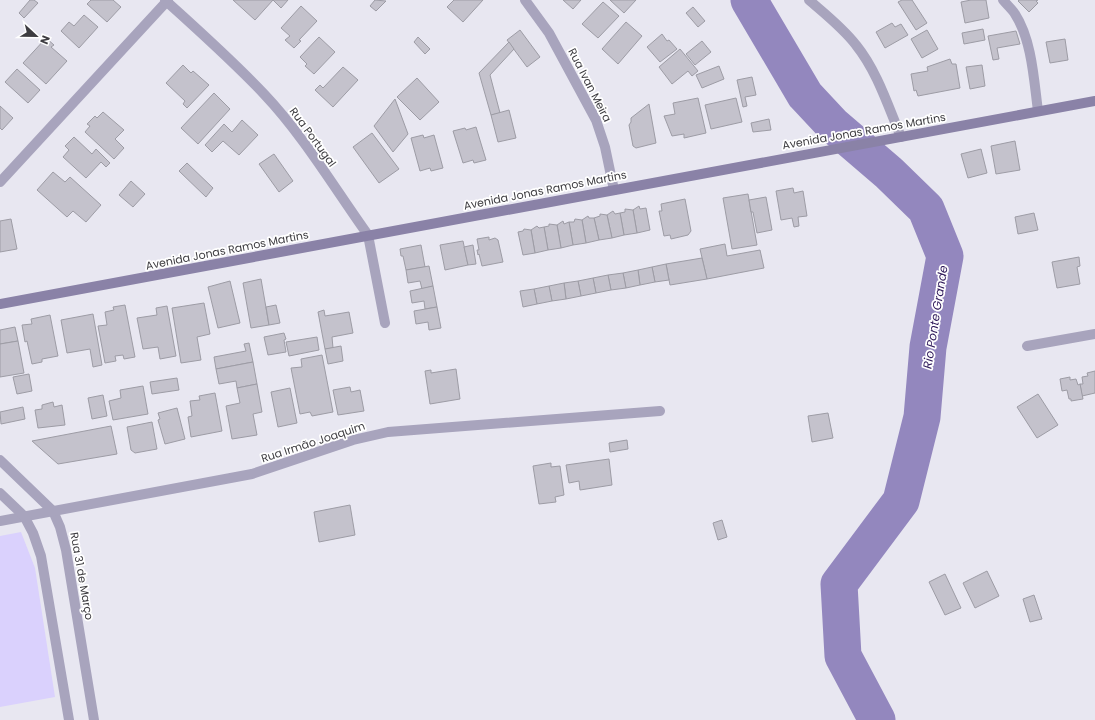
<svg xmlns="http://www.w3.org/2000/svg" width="1095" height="720" font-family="Poppins,sans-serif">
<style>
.green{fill:#dad1fd}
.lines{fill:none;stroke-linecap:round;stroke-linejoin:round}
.river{stroke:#9387be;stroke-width:37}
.building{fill:#c4c2cc;stroke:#9d9ca5}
.minor{stroke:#a8a4bd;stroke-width:10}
.tertiary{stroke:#a8a4bd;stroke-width:10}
.secondary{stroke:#8a82a7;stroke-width:10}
.labels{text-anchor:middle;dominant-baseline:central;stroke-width:3.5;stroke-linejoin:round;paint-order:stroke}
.street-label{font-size:11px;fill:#3d3c40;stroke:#fff}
.water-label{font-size:12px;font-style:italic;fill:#2f195a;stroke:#fff}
</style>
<rect width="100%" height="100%" fill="#e8e7f1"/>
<!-- green -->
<polygon class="green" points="21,532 35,568 55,697 0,707 0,536"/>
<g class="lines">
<!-- river -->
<polyline class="river" points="749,0 805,95 833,125 889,173 926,209 945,256 928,347 922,417 901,501 839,584 843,656 877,720"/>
</g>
<!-- building -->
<g class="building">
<polygon points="30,0 34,0 38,3 24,18 19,13"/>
<polygon points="91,0 113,0 121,7 107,22 87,4"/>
<polygon points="233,0 288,0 281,8 273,0 255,20"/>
<polygon points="375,0 386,1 376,11 370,6"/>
<polygon points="454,0 483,0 463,22 447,7"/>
<polygon points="563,0 581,0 573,9"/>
<polygon points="610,0 636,0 624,13"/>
<polygon points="902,0 912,0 927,23 916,30 898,2"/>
<polygon points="971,0 986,0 989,18 965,23 961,2"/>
<polygon points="1019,0 1038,0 1036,1 1038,3 1029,12 1018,1"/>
<polygon points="603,2 619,16 598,38 582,24"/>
<polygon points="301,6 317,21 299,40 301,41 294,48 285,40 290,36 281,28"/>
<polygon points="693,7 705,21 698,27 686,13"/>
<polygon points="84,15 98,27 79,48 61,31 69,22 74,26"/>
<polygon points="626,22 642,36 618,64 602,49"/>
<polygon points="892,23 895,27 901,24 908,35 885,48 876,32"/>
<polygon points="983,29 985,40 964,44 962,33"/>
<polygon points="520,30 540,57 527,67 507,40"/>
<polygon points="927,30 938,49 922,58 911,39"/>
<polygon points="1016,31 1020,44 997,48 999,59 993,60 988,36"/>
<polygon points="662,34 667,41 669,40 677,49 660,62 647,47"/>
<polygon points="319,37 335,52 314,74 305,66 307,64 300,57"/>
<polygon points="418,37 430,49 425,54 414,42"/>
<polygon points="46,38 54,45 51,47 67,61 46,84 23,63"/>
<polygon points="1065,39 1068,60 1050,63 1046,42"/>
<polygon points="702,41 711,52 695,65 686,54"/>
<polygon points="509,42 514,49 490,75 500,113 491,115 479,73"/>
<polygon points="680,49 698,71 692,76 688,71 672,84 659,67"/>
<polygon points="950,59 952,64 956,64 960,88 918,96 916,90 914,91 911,74 928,71 927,67"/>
<polygon points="183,65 191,73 193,71 209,85 187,108 183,104 185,101 166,83"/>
<polygon points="982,65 985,86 970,89 966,67"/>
<polygon points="719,66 724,79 702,88 696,75"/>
<polygon points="343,67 358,80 333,107 315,90 320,85 323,88"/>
<polygon points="17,69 40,90 28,103 5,82"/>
<polygon points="752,77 756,95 745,97 747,106 743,107 737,80"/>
<polygon points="417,78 439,102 420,120 397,97"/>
<polygon points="214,93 230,109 198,144 181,128"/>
<polygon points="698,98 706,133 684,138 684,134 672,136 664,116 675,114 673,103"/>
<polygon points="736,98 742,122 711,129 705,105"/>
<polygon points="395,99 408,134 393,152 374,126"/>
<polygon points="649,104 656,143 636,148 633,146 629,125 631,122 631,118"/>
<polygon points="0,106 13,118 2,130 0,128"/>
<polygon points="509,110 516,138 498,142 491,115"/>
<polygon points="103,112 124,130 115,139 124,148 114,159 85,132 90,126 87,124 95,116 97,118"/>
<polygon points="769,119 771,130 753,132 751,123"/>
<polygon points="242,120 258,135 239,155 223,141 212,152 205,145 224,124 232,132"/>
<polygon points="476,127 486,160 474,163 473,160 463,163 453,131 465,128 466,130"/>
<polygon points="372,133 399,169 379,183 353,147"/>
<polygon points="423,135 424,138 434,135 443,168 431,171 430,168 420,171 411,138"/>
<polygon points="74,137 92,154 96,149 110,163 106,167 101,162 86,178 63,157 69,150 65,146"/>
<polygon points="1015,141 1020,170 996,174 991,146"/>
<polygon points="981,149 987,173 968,178 961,154"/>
<polygon points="274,154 293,181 279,192 259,164"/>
<polygon points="187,163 213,188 206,197 179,171"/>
<polygon points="53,172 65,182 70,177 101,205 86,222 73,211 67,217 37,190"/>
<polygon points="131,181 145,194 133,207 119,195"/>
<polygon points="793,188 794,193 803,191 807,216 798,217 799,226 794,227 792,218 781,220 776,191"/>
<polygon points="748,194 757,245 732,249 723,198"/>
<polygon points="766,197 772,230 757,233 753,212 751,212 749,200"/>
<polygon points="685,199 691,231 688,235 671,239 670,235 664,236 659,211 662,211 661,204"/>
<polygon points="639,206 640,209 646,208 650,230 637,233 633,210"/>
<polygon points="625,209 633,210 637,233 624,235 620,213 625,212"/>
<polygon points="613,211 615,214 620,213 624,235 612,238 607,215"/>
<polygon points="1034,213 1038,230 1018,234 1015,217"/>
<polygon points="600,214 607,215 612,238 599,240 594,218 600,216"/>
<polygon points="588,216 589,218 594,218 599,240 586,243 582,220"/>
<polygon points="11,219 17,249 0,252 0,221"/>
<polygon points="575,219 582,220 586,243 573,245 569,222 574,222"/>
<polygon points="563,221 564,224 569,222 573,245 561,248 557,225"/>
<polygon points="549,224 557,225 561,248 548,250 544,227 549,226"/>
<polygon points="537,226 539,228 544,227 548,250 535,253 531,230"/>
<polygon points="524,229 531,230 535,253 523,255 518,232 523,231"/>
<polygon points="489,237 489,240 495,238 498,240 503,262 482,266 479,254 478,255 477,250 479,250 477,239"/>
<polygon points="463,241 468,265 445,270 440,245"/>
<polygon points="725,244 727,256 760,250 764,268 707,279 700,249"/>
<polygon points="421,245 425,267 406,270 403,256 401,256 400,249"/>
<polygon points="473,245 476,264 468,265 464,247"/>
<polygon points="1079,257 1080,266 1077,267 1080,284 1057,288 1052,262"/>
<polygon points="702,258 707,279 670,285 666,264"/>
<polygon points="666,264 669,280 655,282 652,267"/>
<polygon points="429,266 433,286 422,289 420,281 408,283 406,270"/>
<polygon points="652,267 655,282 640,285 638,270"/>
<polygon points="638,270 640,285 626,288 623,273"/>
<polygon points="623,273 626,288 611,290 608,275"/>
<polygon points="608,275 611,290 596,293 593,278"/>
<polygon points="593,278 596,293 581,296 578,281"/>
<polygon points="261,279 269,325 251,328 243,283"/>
<polygon points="230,281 240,323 218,328 208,287"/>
<polygon points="578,281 581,296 566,299 564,283"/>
<polygon points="564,283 566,299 552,301 549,286"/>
<polygon points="433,286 437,307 425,309 424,301 412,303 410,291"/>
<polygon points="549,286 552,301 537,304 534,289"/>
<polygon points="534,289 537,304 523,307 520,291"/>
<polygon points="204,303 210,334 197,337 201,360 181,363 172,308"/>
<polygon points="125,305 135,357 124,359 123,355 115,356 116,361 105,363 98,326 107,325 105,312 114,310 113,307"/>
<polygon points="276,305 280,323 269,325 266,307"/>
<polygon points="167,306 176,356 160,359 158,347 143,349 137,318 157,315 156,308"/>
<polygon points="437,307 441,328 429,330 428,322 416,324 414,311"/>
<polygon points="324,310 325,316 349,312 353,333 332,337 333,348 325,349 318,312"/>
<polygon points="93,314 102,365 93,367 90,349 67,353 61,320"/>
<polygon points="50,315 58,356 42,359 42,362 32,364 27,341 25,342 22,325 32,324 31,319"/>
<polygon points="15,327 18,341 0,344 0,330"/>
<polygon points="284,333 286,339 284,340 286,352 268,355 264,337"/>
<polygon points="317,337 319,350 289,356 286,342"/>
<polygon points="18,341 24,373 0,377 0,344"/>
<polygon points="249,343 253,362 216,369 214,357 246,351 244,344"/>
<polygon points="341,346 343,361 328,364 325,349"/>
<polygon points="322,355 333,412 312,416 310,412 300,414 291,368 302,367 301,359"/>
<polygon points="253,362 257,384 237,388 236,381 219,384 216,369"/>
<polygon points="456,369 460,399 430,404 425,371 431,370 431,373"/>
<polygon points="1095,371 1095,393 1082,396 1080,384 1083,384 1082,377 1088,376 1087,373"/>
<polygon points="29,374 32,391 17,394 13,377"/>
<polygon points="1070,377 1070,380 1076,379 1078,385 1080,384 1083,399 1071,401 1071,399 1069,399 1067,390 1062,391 1060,379"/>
<polygon points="177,378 179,390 152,394 150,382"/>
<polygon points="257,384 262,412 253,414 257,435 232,439 226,406 240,403 237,388"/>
<polygon points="143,386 148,414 113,420 109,401 121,398 120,390"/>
<polygon points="350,387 351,392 360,390 364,411 338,415 333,390"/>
<polygon points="290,388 297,423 278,427 271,392"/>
<polygon points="215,393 222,431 191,437 188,417 192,416 190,401 200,400 199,396"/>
<polygon points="1038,394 1058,425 1037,438 1017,407"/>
<polygon points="103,395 107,416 92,419 88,398"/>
<polygon points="53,402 54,407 62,405 65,425 38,428 35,410 42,409 42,405"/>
<polygon points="23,407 25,419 1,424 0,412"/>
<polygon points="177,408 185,439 165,444 158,420 160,419 158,413"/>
<polygon points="828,413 833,438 812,442 808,416"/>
<polygon points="152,422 157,449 135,453 131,450 127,427"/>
<polygon points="111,426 117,454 58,464 32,441"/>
<polygon points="627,440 628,449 610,452 609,443"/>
<polygon points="609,459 612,485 580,490 579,481 569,483 566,465"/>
<polygon points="551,463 551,467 560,466 564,495 555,497 556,502 539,504 533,466"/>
<polygon points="350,505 355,535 319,542 314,512"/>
<polygon points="722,520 727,537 718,540 713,523"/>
<polygon points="987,571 999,596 975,608 963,583"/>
<polygon points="945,574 961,608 945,615 929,582"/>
<polygon points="1034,595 1042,619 1030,622 1023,599"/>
</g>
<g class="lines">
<!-- minor -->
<g class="minor">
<polyline points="525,0 549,33 596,120 605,147 614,190"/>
<path d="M809,0C825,14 843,28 856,45C877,71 888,106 901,137"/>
<path d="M1003,0C1007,5 1012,9 1015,14C1032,40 1034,81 1038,111"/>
<polyline points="0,182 168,0"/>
<polyline points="368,235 385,323"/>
<polyline points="1027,346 1095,334"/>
<polyline points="0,460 53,511 60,527 66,550 94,720"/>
<polyline points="0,521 252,474 353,440 388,432 660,411"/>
</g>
<!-- tertiary -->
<g class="tertiary">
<path d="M165,0C199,31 233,61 264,94C303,135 335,189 368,235"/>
<polyline points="0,493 24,516 33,533 41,556 69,720"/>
</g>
<!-- secondary -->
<polyline class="secondary" points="0,304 1095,101"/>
</g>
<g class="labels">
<!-- street labels -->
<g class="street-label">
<text transform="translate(590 85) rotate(63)">Rua Ivan Meira</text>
<text transform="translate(864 131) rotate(-10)">Avenida Jonas Ramos Martins</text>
<text transform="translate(313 137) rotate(54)">Rua Portugal</text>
<text transform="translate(545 190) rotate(-11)">Avenida Jonas Ramos Martins</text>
<text transform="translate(227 250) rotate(-11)">Avenida Jonas Ramos Martins</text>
<text transform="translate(313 442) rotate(-18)">Rua Irmão Joaquim</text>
<text transform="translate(82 576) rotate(80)">Rua 31 de Março</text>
</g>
<!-- water labels -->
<g class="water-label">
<text transform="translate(935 317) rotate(-81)">Rio Ponte Grande</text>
</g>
</g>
<!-- north arrow -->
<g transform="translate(36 36) rotate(112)" stroke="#ffffff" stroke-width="3" paint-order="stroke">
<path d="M0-3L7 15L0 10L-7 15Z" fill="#3d3c40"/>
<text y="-6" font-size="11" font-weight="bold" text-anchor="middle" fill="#3d3c40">N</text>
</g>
</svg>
